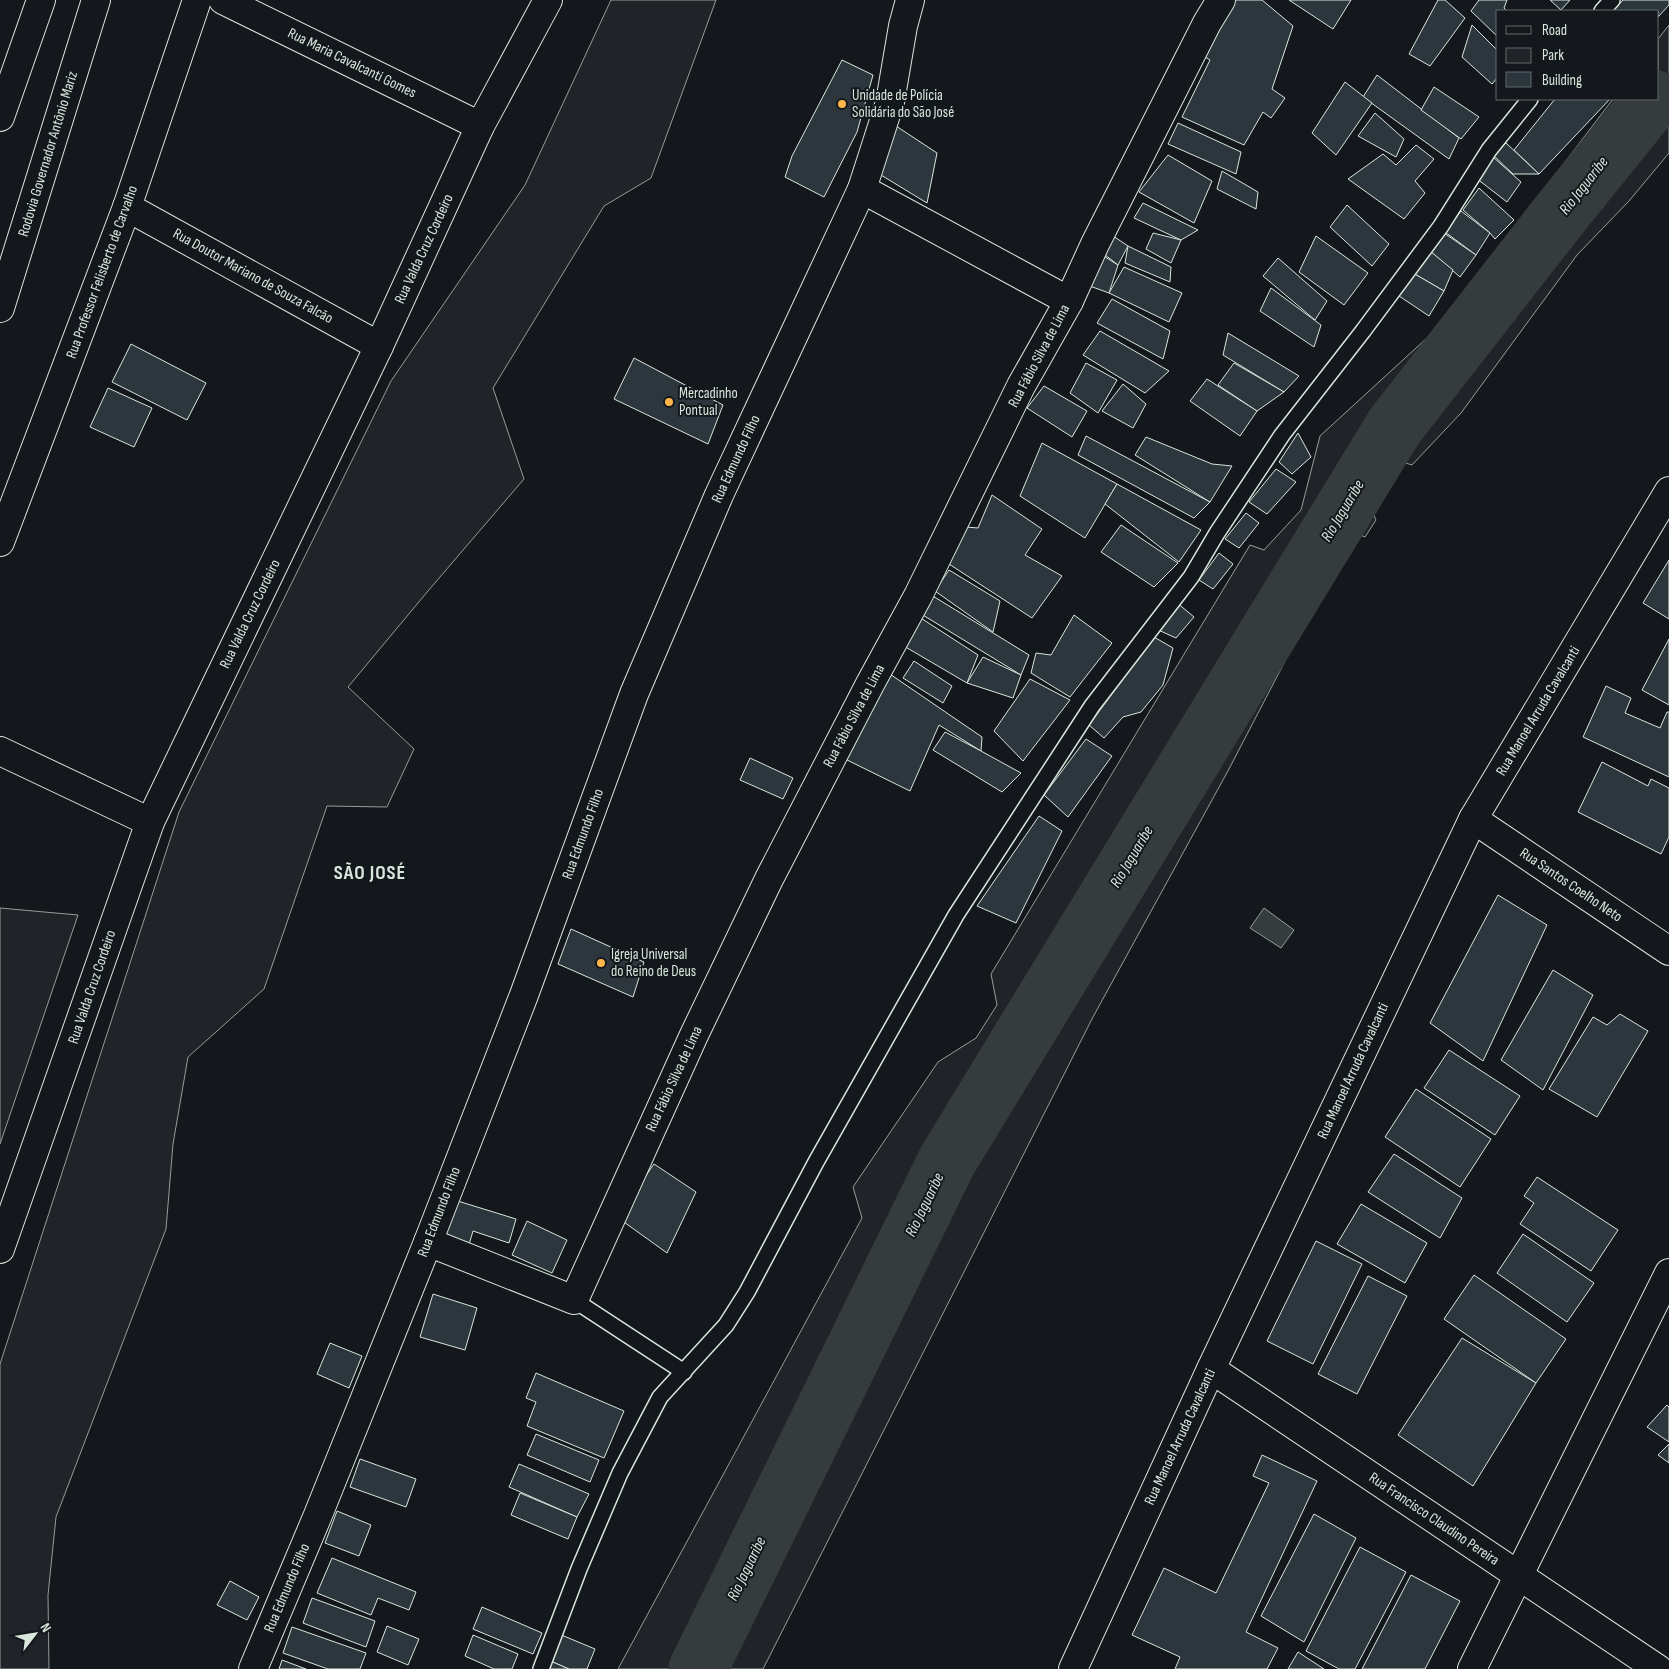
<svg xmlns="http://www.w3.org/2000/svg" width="1669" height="1669" font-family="'Sofia Sans Condensed',sans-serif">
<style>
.green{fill:#202428;stroke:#939e99}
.water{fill:#363b3e;stroke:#939e99}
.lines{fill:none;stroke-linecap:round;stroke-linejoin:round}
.river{stroke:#363b3e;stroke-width:59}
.building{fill:#2c363c;stroke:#d8e6dc}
.service-casing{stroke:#d8e6dc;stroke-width:18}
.minor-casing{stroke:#d8e6dc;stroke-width:30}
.trunk-casing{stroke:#d8e6dc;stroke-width:30}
.service{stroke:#14181c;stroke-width:15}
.minor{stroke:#14181c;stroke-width:28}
.trunk{stroke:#14181c;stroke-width:28}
.poi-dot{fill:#ffb74d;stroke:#14181c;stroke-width:2}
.labels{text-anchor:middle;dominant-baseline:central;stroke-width:4;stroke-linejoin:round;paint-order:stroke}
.street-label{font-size:15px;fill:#d8e6dc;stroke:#14181c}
.poi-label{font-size:15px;fill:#d8e6dc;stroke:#14181c;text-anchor:start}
.water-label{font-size:16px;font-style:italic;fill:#d8e6dc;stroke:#14181c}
.district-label{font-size:20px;font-weight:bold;letter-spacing:1px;fill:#d8e6dc;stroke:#14181c}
</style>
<rect width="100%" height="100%" fill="#14181c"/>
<!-- green -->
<g class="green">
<polygon points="611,0 716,0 651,178 604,206 493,388 524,479 428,591 348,687 414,749 387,807 327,806 264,989 188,1057 173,1144 166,1229 56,1517 48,1595 49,1669 0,1669 0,1364 179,812 391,381 525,185"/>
<polygon points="1669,25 1669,153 1629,201 1577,255 1461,413 1412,465 1396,460 1365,494 1376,520 1365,537 1353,532 1336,563 1229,769 1093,1017 763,1669 618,1669 862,1218 853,1187 938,1062 976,1038 997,1005 991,974 1250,545 1264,550 1301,510 1320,436 1440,326 1613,99 1658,99 1658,39"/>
<polygon points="0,908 78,915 0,1144"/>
</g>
<!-- water -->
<polygon class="water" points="1264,908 1294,930 1281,948 1250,928"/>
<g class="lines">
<!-- river -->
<polyline class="river" points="698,1669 947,1161 1394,427 1557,218 1653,99"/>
</g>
<!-- building -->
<g class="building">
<polygon points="1227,0 1262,0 1293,26 1272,89 1285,98 1271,118 1263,112 1244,145 1182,117 1210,60 1199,53"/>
<polygon points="1289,0 1351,0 1333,29"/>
<polygon points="1438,0 1445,0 1465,18 1430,66 1409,54"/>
<polygon points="1479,0 1507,0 1504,8 1507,11 1498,11 1498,37 1471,11"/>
<polygon points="1550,0 1570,0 1561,10"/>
<polygon points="1623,0 1669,0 1669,5 1658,17 1658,11 1613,11"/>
<polygon points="1472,25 1498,51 1498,77 1492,84 1462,57"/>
<polygon points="842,60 873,75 857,132 824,197 785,177 792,156"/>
<polygon points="1377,75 1459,138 1449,159 1363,97"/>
<polygon points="1345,82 1372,103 1336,155 1312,133"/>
<polygon points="1434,87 1479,117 1461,139 1421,110"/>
<polygon points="1555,99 1610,99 1539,174 1514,150"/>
<polygon points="1375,113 1404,139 1396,157 1358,136"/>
<polygon points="1178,123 1241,152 1236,174 1168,144"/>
<polygon points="893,124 937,153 927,203 876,172"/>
<polygon points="1506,143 1539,174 1513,174 1493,155"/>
<polygon points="1416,145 1434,159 1415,181 1425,193 1404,219 1348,179 1383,154 1396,165"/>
<polygon points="1168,155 1212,181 1194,223 1139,192"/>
<polygon points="1493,157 1521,182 1507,202 1476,178"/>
<polygon points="1222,171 1258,192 1256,209 1217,189"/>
<polygon points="1479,188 1514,220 1495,239 1490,233 1463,210"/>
<polygon points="1143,203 1198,230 1181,240 1134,218"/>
<polygon points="1347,205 1389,244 1372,266 1330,227"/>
<polygon points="1461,211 1490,233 1476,255 1445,232"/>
<polygon points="1153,233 1181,240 1171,263 1146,249"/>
<polygon points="1444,233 1476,255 1460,277 1430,251"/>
<polygon points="1110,234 1128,246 1118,265 1100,251"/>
<polygon points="1316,236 1368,273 1344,305 1299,272"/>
<polygon points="1128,246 1171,267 1170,282 1125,263"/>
<polygon points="1430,251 1453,270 1444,291 1413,273"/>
<polygon points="1102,255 1118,265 1109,293 1087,285"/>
<polygon points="1278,258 1327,301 1315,320 1263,276"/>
<polygon points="1124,267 1182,293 1169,322 1109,293"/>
<polygon points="1413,273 1444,291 1429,316 1399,296"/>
<polygon points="1271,288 1321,325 1314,347 1260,311"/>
<polygon points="1112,299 1170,331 1163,359 1097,323"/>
<polygon points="1100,331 1169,371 1145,393 1083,355"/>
<polygon points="1228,333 1299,376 1284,392 1223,355"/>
<polygon points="131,344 206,383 187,420 112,382"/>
<polygon points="634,358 723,405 708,444 614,399"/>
<polygon points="1086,363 1117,380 1098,413 1070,393"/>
<polygon points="1234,363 1284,392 1257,411 1218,385"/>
<polygon points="1207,379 1257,411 1240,436 1190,401"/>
<polygon points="1123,384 1146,404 1133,428 1102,411"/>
<polygon points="1044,386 1087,411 1072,437 1027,408"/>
<polygon points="108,388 152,408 134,447 90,427"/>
<polygon points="1298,433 1311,457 1292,474 1279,462"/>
<polygon points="1086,436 1210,502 1194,518 1078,455"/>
<polygon points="1146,437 1212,464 1232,466 1210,502 1135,455"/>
<polygon points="1042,443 1117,484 1085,538 1020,496"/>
<polygon points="1276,469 1296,482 1267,514 1249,502"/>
<polygon points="1117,484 1201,530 1179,562 1105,504"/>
<polygon points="992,495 1042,529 1025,555 1062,576 1032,618 949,564 966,527 978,528"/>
<polygon points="1246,513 1259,523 1239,548 1225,539"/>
<polygon points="1121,525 1178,563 1154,587 1101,552"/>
<polygon points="1219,553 1233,564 1213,589 1199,580"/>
<polygon points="1669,560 1669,619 1643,603"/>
<polygon points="949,570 1000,601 993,632 935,591"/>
<polygon points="923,590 1029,655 1021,675 913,609"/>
<polygon points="1176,602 1194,617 1176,638 1156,629"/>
<polygon points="913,613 978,655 967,683 897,642"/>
<polygon points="1074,615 1112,643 1070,697 1031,673 1036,653 1051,655"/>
<polygon points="1154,637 1173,648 1163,685 1141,712 1123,717 1104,738 1089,725"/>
<polygon points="1669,639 1669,705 1642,690"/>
<polygon points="983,657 1021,675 1013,698 967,683"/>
<polygon points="914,661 952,686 943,703 903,678"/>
<polygon points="881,668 982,737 981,751 939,725 910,791 841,757"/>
<polygon points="1030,679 1070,700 1023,761 994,731"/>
<polygon points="1606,686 1631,698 1625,713 1660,728 1667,712 1669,712 1669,777 1583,737"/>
<polygon points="945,732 981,751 1021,773 1002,792 933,750"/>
<polygon points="1086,739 1112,756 1068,817 1044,795"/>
<polygon points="750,758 793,778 783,799 740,780"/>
<polygon points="1602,762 1648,786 1651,779 1669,788 1669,837 1661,854 1578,812"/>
<polygon points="1039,816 1062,831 1016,923 977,906"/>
<polygon points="1498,895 1547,925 1483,1061 1430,1023"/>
<polygon points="571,929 644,962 633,997 558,964"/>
<polygon points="1553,970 1593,995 1543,1090 1501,1060"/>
<polygon points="1620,1014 1648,1031 1597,1117 1549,1089 1593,1017 1607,1025"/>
<polygon points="1449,1050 1520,1096 1495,1135 1424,1088"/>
<polygon points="1416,1089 1491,1139 1460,1187 1385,1137"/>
<polygon points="1394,1154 1462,1198 1440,1238 1368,1192"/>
<polygon points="654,1164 696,1192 667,1253 617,1217"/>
<polygon points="1537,1177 1618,1230 1591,1271 1520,1224 1534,1203 1524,1196"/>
<polygon points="448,1198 516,1219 509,1243 473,1231 468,1248 435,1237"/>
<polygon points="1361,1204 1427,1243 1405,1283 1337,1244"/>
<polygon points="527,1221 567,1240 552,1273 512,1255"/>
<polygon points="1523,1234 1594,1283 1567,1322 1497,1273"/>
<polygon points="1316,1241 1362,1264 1313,1364 1267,1341"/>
<polygon points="1474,1275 1566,1339 1536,1383 1444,1319"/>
<polygon points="1368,1276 1407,1296 1357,1394 1318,1374"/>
<polygon points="433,1294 477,1308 465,1350 420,1337"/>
<polygon points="1462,1338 1536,1383 1473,1486 1398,1435"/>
<polygon points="330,1343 362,1356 349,1388 317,1374"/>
<polygon points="536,1373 624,1411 604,1458 527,1426 536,1402 526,1398"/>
<polygon points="1667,1405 1669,1407 1669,1442 1647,1427"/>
<polygon points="536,1434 599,1460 590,1482 527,1455"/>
<polygon points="1669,1444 1669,1463 1658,1455"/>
<polygon points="1262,1455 1317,1481 1246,1632 1278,1648 1267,1669 1175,1669 1180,1657 1132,1635 1164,1568 1216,1593 1269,1483 1253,1476"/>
<polygon points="360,1459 416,1479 406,1507 350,1487"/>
<polygon points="519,1464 589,1494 577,1517 509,1487"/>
<polygon points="520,1493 577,1517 568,1539 511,1515"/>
<polygon points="337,1511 371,1525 359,1556 325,1543"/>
<polygon points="1314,1514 1356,1538 1304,1642 1261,1616"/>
<polygon points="1360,1547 1406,1572 1355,1669 1339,1669 1306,1651"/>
<polygon points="332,1558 416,1592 409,1610 378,1598 371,1615 317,1593"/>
<polygon points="1411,1575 1460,1601 1425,1669 1362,1669"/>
<polygon points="230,1581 259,1597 247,1620 217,1605"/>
<polygon points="312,1598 375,1621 366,1647 303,1623"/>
<polygon points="482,1607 542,1633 533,1654 473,1629"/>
<polygon points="387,1626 419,1639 408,1665 377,1652"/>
<polygon points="292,1627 366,1653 360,1669 328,1669 283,1653"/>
<polygon points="559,1634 595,1649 587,1669 569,1669 548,1660"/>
<polygon points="473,1635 518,1654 512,1669 494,1669 465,1656"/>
<polygon points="1298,1652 1324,1669 1288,1669"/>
<polygon points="282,1660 306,1669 279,1669"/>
<polygon points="548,1660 569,1669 544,1669"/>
</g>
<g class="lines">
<!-- service casing -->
<g class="service-casing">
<g id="service">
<polyline points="1602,11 1612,0"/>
<polyline points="574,1300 684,1372"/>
<polyline points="541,1669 579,1569 620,1473 660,1397 726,1325 747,1292 816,1162 956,915 1092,706 1191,577 1217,533 1282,435 1363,331 1441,226 1489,150 1530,99"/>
</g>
</g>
<!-- minor casing -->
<g class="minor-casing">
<g id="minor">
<polyline points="223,0 480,126"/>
<polyline points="862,189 1069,301"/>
<polyline points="127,207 379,346"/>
<polyline points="0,542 127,207 197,0"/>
<polyline points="0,751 150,822"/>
<polyline points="1473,819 1669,951"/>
<polyline points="428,1242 574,1300 694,1035 769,879 870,684 918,596 1021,386 1069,301 1095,244 1207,23 1221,0"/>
<polyline points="0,1249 150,822 379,346 480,126 548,0"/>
<polyline points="1211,1369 1658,1669"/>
<polyline points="253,1669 318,1515 428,1242 524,995 634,694 719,495 862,189 890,102 903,26 910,0"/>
<polyline points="1073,1669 1211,1369 1473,819 1669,491"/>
<polyline points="1472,1669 1669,1273"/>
</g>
</g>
<!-- trunk casing -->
<g class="trunk-casing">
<g id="trunk">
<polyline points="0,117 41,0"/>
<polyline points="0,308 96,0"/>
</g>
</g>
<!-- service -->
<use href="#service" class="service"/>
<!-- minor -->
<use href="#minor" class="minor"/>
<!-- trunk -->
<use href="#trunk" class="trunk"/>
</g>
<!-- markers -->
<g class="poi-dot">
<circle cx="842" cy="104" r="5"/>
<circle cx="669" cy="402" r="5"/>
<circle cx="601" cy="963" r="5"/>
</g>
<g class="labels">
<!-- street labels -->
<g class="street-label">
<text transform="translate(352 63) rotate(26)">Rua Maria Cavalcanti Gomes</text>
<text transform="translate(48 154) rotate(-73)">Rodovia Governador Antônio Mariz</text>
<text transform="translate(424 249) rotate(-65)">Rua Valda Cruz Cordeiro</text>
<text transform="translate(102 272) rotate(-70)">Rua Professor Felisberto de Carvalho</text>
<text transform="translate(253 276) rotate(29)">Rua Doutor Mariano de Souza Falcão</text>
<text transform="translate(1039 356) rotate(-62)">Rua Fábio Silva de Lima</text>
<text transform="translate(736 459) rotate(-65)">Rua Edmundo Filho</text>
<text transform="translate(250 614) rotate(-64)">Rua Valda Cruz Cordeiro</text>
<text transform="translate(1538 711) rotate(-59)">Rua Manoel Arruda Cavalcanti</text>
<text transform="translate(854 716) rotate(-62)">Rua Fábio Silva de Lima</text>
<text transform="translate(583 834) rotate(-70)">Rua Edmundo Filho</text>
<text transform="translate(1571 885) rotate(34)">Rua Santos Coelho Neto</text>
<text transform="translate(92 987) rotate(-71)">Rua Valda Cruz Cordeiro</text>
<text transform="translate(1353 1071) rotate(-65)">Rua Manoel Arruda Cavalcanti</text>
<text transform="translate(674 1079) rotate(-65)">Rua Fábio Silva de Lima</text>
<text transform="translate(439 1212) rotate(-69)">Rua Edmundo Filho</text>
<text transform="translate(1180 1437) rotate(-65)">Rua Manoel Arruda Cavalcanti</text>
<text transform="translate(1434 1519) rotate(34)">Rua Francisco Claudino Pereira</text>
<text transform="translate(287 1588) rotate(-67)">Rua Edmundo Filho</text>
</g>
<!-- poi labels -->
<g class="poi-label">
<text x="852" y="95">Unidade de Polícia<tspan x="852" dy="17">Solidária do São José</tspan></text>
<text x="679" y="393">Mercadinho<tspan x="679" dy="17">Pontual</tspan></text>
<text x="611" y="954">Igreja Universal<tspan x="611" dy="17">do Reino de Deus</tspan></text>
</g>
<!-- water labels -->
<g class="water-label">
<text transform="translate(1584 186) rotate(-52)">Rio Jaguaribe</text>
<text transform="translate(1343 511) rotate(-59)">Rio Jaguaribe</text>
<text transform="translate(1132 857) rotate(-59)">Rio Jaguaribe</text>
<text transform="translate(925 1205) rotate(-64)">Rio Jaguaribe</text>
<text transform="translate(747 1569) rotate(-64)">Rio Jaguaribe</text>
</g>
<!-- district labels -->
<g class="district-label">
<text x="370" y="873">SÃO JOSÉ</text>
</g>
</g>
<!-- legend -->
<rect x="1496" y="10" width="162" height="90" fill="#14181c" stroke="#626a69"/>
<rect x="1506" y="26" width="25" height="8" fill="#14181c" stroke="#626a69"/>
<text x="1542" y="35" font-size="15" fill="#d8e6dc">Road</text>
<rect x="1506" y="48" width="25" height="15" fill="#202428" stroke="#626a69"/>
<text x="1542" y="60" font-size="15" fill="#d8e6dc">Park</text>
<rect x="1506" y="72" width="25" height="15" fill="#2c363c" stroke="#626a69"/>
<text x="1542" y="85" font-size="15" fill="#d8e6dc">Building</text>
<!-- north arrow -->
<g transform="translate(35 1634) rotate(59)" stroke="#14181c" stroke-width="4" paint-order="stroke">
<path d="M0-4L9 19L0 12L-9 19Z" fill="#d8e6dc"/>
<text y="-8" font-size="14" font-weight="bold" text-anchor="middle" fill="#d8e6dc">N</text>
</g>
</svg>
